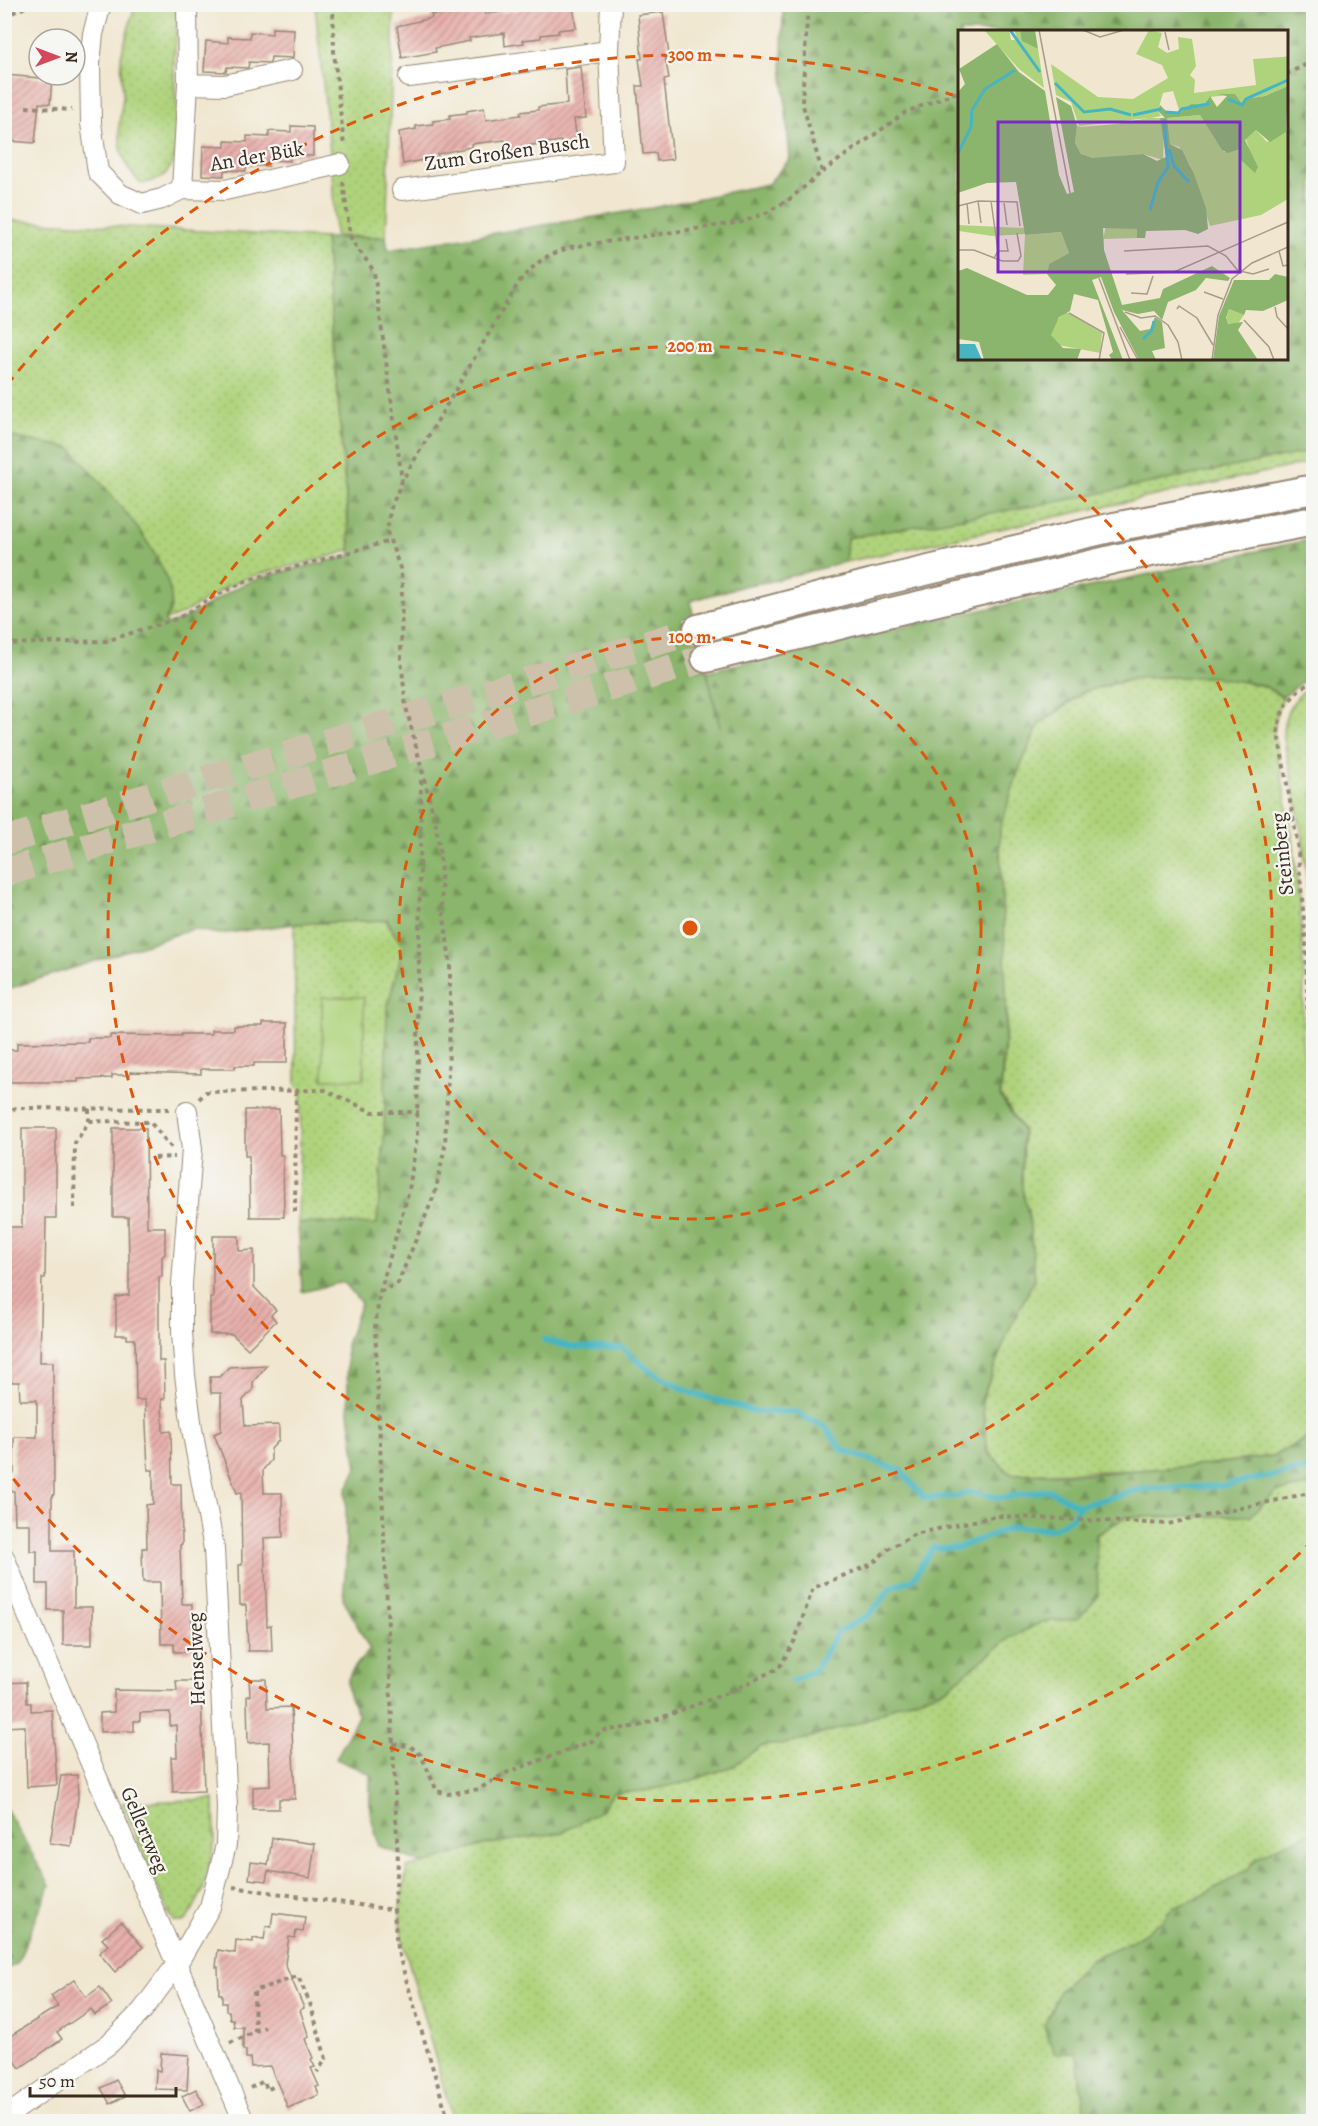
<svg xmlns="http://www.w3.org/2000/svg" width="1318" height="2126" font-family="Alegreya,serif">
<style>
.grass{fill:url(#grass-dots);stroke:#757e4d;stroke-width:1.5}
.forest{fill:url(#forest-firs);stroke:#637045;stroke-width:1.5;fill-rule:evenodd}
.garden{fill:#afd37c;stroke:#757e4d;stroke-width:1.5}
.lines{fill:none;stroke-linecap:round;stroke-linejoin:round}
.stream{stroke:#47b5c1;stroke-width:6}
.building{fill:url(#building-hatch)}
.highway-tunnel{stroke:#cdc1ac;stroke-width:28;stroke-dasharray:28 14;stroke-linecap:butt}
.minor-casing{stroke:#968877;stroke-width:22}
.highway-casing{stroke:#968877;stroke-width:32}
.path{stroke:#968877;stroke-width:4;stroke-dasharray:4.5 4.5;stroke-linecap:butt}
.minor{stroke:#fff;stroke-width:20}
.highway{stroke:#fff;stroke-width:28}
.ring{fill:none;stroke:#df570d;stroke-width:3;stroke-dasharray:10 8}
.labels{text-anchor:middle;dominant-baseline:central;stroke-width:4.5;stroke-linejoin:round;paint-order:stroke}
.street-label{font-size:21px;fill:#3b2a1e;stroke:#f6f6f2}
.inset-river{fill:none;stroke:#47b5c1;stroke-width:3}
.inset-road{fill:none;stroke:#a89b89;stroke-width:1.5}
.view{fill:#7b2cbf;fill-opacity:0.15;stroke:#7b2cbf;stroke-width:3}
.inset-edge{fill:none;stroke:#3b2a1e;stroke-width:3}
.centre{fill:#df570d;stroke:#f6f6f2;stroke-width:3}
.ring-label{font-size:18px;text-anchor:middle;font-weight:bold;fill:#df570d;stroke:#f6f6f2;stroke-width:4.5;stroke-linejoin:round;paint-order:stroke}
</style>
<defs>
<pattern id="grass-dots" width="8" height="8" patternUnits="userSpaceOnUse" patternTransform="scale(1.5)"><rect width="8" height="8" fill="#afd37c"/><path d="M2 2h.1M6 6h.1" fill="none" stroke="#97b56b" stroke-width="1.8" stroke-linecap="round"/></pattern>
<pattern id="forest-firs" width="22" height="20" patternUnits="userSpaceOnUse" patternTransform="scale(1.5)"><rect width="22" height="20" fill="#8bb56c"/><path d="M5 1l3.5 6h-7zM16 11l3.5 6h-7z" fill="#739358"/></pattern>
<pattern id="building-hatch" width="6" height="6" patternUnits="userSpaceOnUse" patternTransform="scale(1.5)"><rect width="6" height="6" fill="#e8b0ac"/><path d="M-1 1l2-2M0 6l6-6M5 7l2-2" fill="none" stroke="#bd8f8b"/></pattern>
</defs>
<rect width="100%" height="100%" fill="#f6f6f2"/>
<filter id="ink" filterUnits="userSpaceOnUse"><feTurbulence type="fractalNoise" baseFrequency=".0167" numOctaves="2"/><feDisplacementMap in="SourceGraphic" scale="12" xChannelSelector="R" yChannelSelector="G"/><feConvolveMatrix kernelMatrix="1 2 1 2 8 2 1 2 1" color-interpolation-filters="sRGB"/></filter>
<filter id="wash" filterUnits="userSpaceOnUse"><feTurbulence type="fractalNoise" baseFrequency=".008" numOctaves="4" result="noise"/><feDisplacementMap in="SourceGraphic" scale="24" xChannelSelector="R" yChannelSelector="G"/><feGaussianBlur stdDeviation="1.35" result="paint"/><feColorMatrix in="noise" values="0 0 0 0 0 0 0 0 0 0 0 0 0 0 0 0 0 1.4 0 .05"/><feComposite in="paint" operator="in"/></filter>
<g filter="url(#wash)">
<rect width="100%" height="100%" fill="#f1e7d0"/>
<!-- grass -->
<g class="grass">
<path d="M135,5H175C180,26 173,47 174,69C174,94 183,139 173,161C167,178 157,180 141,184L129,170L121,151L119,126L123,96L121,56Z"/>
<polygon points="315,5 394,5 386,237 335,236 332,171"/>
<path d="M4,220L325,238L350,550C314,563 275,567 239,581C213,592 192,613 165,620L143,535L71,448L5,436Z"/>
<polygon points="1313,451 1313,462 845,562 847,538"/>
<polygon points="1214,676 1264,686 1283,698 1277,711 1274,733 1293,840 1301,922 1304,982 1302,1042 1313,1099 1313,1435 1273,1456 1204,1465 1138,1470 1011,1474 988,1451 982,1400 1008,1332 1035,1278 1029,1218 1022,1189 1023,1130 1001,1096 1007,1018 999,828 1018,772 1039,725 1086,691 1139,678"/>
<path d="M1313,683V1048L1311,927L1303,840L1283,734C1284,710 1295,697 1313,683Z"/>
<polygon points="387,920 403,947 387,1009 384,1140 377,1225 298,1223 301,1092 296,1085 294,924"/>
<polygon points="1313,1485 1313,1833 1304,1835 1257,1858 1247,1870 1202,1896 1171,1909 1163,1920 1130,1942 1091,1959 1076,2051 1086,2121 1056,2121 1040,2113 1022,2122 453,2121 402,1938 400,1908 407,1868 484,1845 563,1832 602,1810 613,1793 644,1791 687,1782 733,1766 761,1746 791,1743 865,1721 896,1705 946,1689 1011,1637 1042,1622 1078,1618 1095,1560 1096,1535 1126,1517 1250,1516 1276,1492"/>
<polygon points="214,1799 215,1842 203,1890 188,1919 183,1922 175,1922 168,1912 122,1803"/>
</g>
<!-- forest -->
<g class="forest">
<path d="M783,5H1313V451L1061,501L847,538L845,562L768,582L747,585L690,601L720,727L707,671L925,622L1313,539V674L1283,697L1263,685L1214,677H1135L1083,692L1039,724L1018,772L1000,828L1001,892L1005,942L1006,1017L1000,1096L1022,1130V1188L1029,1217L1035,1278L1009,1330L982,1398L987,1452L1011,1474H1087L1207,1465L1274,1456L1313,1435V1485L1276,1492L1250,1516L1126,1517L1096,1535L1098,1597L1078,1619L1042,1622L1011,1637L946,1689L896,1705L865,1721L791,1743L761,1746L733,1766L687,1782L644,1791L613,1793L602,1810L563,1832L483,1845L424,1864L379,1846L370,1813V1774L336,1759L358,1716C341,1681 344,1678 370,1650L343,1598L346,1566V1491L357,1468L349,1413L346,1345L361,1303L344,1282L302,1292L298,1223L377,1224L384,1140L387,1009L403,947L386,920L294,924L219,934L193,929L5,990L4,436L71,448C99,482 178,562 171,608C170,612 167,617 165,620L167,625C194,617 218,596 244,584C278,570 316,566 351,555L325,238L386,237L388,250L652,208L768,184L790,159L782,63ZM960,32H1286V358H960Z"/>
<polygon points="4,1805 50,1885 17,1964 5,1970"/>
<polygon points="1313,1833 1313,2121 1086,2121 1076,2052 1054,2053 1044,2026 1059,1991 1091,1959 1130,1942 1163,1920 1171,1909 1202,1896 1247,1870 1257,1858 1284,1843"/>
</g>
<!-- garden -->
<polygon class="garden" points="322,997 364,997 364,1079 323,1079"/>
<g class="lines">
<!-- stream -->
<g class="stream">
<polyline points="544,1340 571,1347 622,1348 650,1371 692,1393 756,1412 795,1412 826,1427 842,1450 901,1471 924,1498 957,1496 972,1492 1001,1498 1049,1490 1079,1506 1141,1489 1220,1486 1314,1468"/>
<polyline points="792,1681 815,1670 837,1633 870,1614 892,1587 913,1579 932,1548 957,1548 1012,1527 1053,1529 1072,1518 1079,1506"/>
</g>
</g>
<g id="blocks">
<!-- building -->
<g class="building">
<polygon points="465,4 483,4 485,14 519,10 519,7 538,4 573,4 576,28 558,30 559,33 541,35 541,38 523,40 524,43 505,46 504,33 469,38 470,41 435,48 436,52 402,58 397,26 432,18 431,15 449,13 448,10 466,8"/>
<polygon points="663,12 669,55 665,56 669,79 664,80 673,159 657,161 656,153 643,154 637,86 643,86 639,59 642,59 638,15"/>
<polygon points="272,28 294,29 293,58 271,57 270,63 249,62 248,68 227,67 226,72 204,71 206,41 228,43 228,37 250,38 250,32 272,34"/>
<polygon points="581,67 586,118 574,119 578,149 562,151 561,141 525,146 525,149 507,151 505,140 471,144 471,147 437,154 438,157 403,164 399,132 416,129 416,126 433,124 433,121 450,119 450,115 467,113 467,111 484,108 486,120 521,115 520,112 538,110 538,107 567,104 565,69"/>
<polygon points="4,75 52,79 50,104 39,103 35,143 9,141 10,125 4,125"/>
<polygon points="291,126 313,127 313,156 290,155 290,161 268,160 268,166 246,165 246,171 224,170 224,176 202,175 203,146 225,147 225,141 247,142 247,136 269,137 269,131 291,132"/>
<polygon points="263,1023 287,1023 287,1063 254,1063 254,1066 235,1066 235,1069 201,1069 201,1074 130,1072 130,1075 112,1075 112,1078 78,1079 78,1082 4,1082 4,1050 17,1050 17,1043 88,1042 88,1038 110,1038 110,1035 181,1036 181,1034 211,1034 211,1030 234,1030 234,1026 263,1026"/>
<polygon points="279,1109 280,1155 283,1155 284,1217 250,1217 249,1156 245,1156 245,1110"/>
<polygon points="22,1128 56,1128 56,1218 46,1218 45,1278 42,1278 40,1362 53,1362 54,1494 52,1497 52,1551 74,1551 74,1607 92,1607 92,1645 63,1645 63,1610 48,1610 48,1584 37,1584 37,1551 30,1551 30,1524 15,1524 14,1491 11,1491 11,1473 14,1473 14,1437 37,1437 37,1400 20,1400 19,1382 4,1382 4,1317 8,1317 9,1278 4,1278 4,1227 22,1227"/>
<polygon points="113,1128 146,1128 147,1227 165,1227 165,1254 162,1257 162,1277 159,1277 159,1361 164,1361 165,1399 162,1399 163,1432 171,1431 172,1484 181,1484 182,1544 180,1545 182,1604 192,1604 191,1652 174,1652 174,1644 161,1644 160,1582 143,1582 142,1548 147,1548 146,1505 153,1504 153,1470 148,1470 145,1400 136,1400 135,1339 127,1339 127,1335 116,1335 116,1297 129,1295 129,1257 128,1217 113,1217"/>
<polygon points="213,1236 239,1236 239,1251 254,1250 254,1287 276,1310 271,1315 276,1321 248,1349 232,1334 210,1334 210,1298 213,1298"/>
<polygon points="267,1365 253,1382 253,1390 243,1400 245,1426 279,1425 279,1440 271,1449 271,1460 263,1470 264,1493 282,1493 283,1537 264,1538 267,1626 271,1625 272,1651 248,1651 246,1605 240,1605 239,1565 242,1565 241,1492 237,1493 214,1434 221,1431 221,1393 211,1393 210,1377 219,1377 229,1367"/>
<polygon points="249,1679 266,1679 267,1708 291,1707 295,1799 279,1799 279,1809 253,1809 253,1787 270,1786 269,1742 248,1743 247,1696 250,1696"/>
<polygon points="176,1681 195,1681 195,1690 201,1690 204,1791 173,1792 171,1757 177,1757 176,1725 170,1726 170,1712 140,1713 140,1721 134,1721 134,1731 100,1732 100,1713 114,1712 114,1690 177,1691"/>
<polygon points="26,1682 27,1703 31,1703 31,1711 52,1710 57,1785 27,1787 25,1726 4,1727 4,1683"/>
<polygon points="77,1775 78,1798 71,1846 50,1843 61,1776"/>
<polygon points="272,1838 315,1844 310,1878 268,1871 266,1881 249,1879 251,1862 268,1864 268,1866"/>
<polygon points="273,1913 305,1917 303,1932 296,1931 295,1938 289,1937 285,1964 304,2008 300,2010 309,2037 305,2039 313,2058 311,2059 315,2067 311,2068 319,2086 316,2087 319,2095 288,2108 270,2066 251,2067 250,2058 246,2058 246,2050 243,2050 243,2027 234,2027 233,2019 230,2019 229,2011 226,2011 226,2003 222,2003 222,1994 219,1994 218,1967 216,1967 218,1950 235,1953 236,1940 253,1942 253,1938 264,1940 266,1926 271,1927"/>
<polygon points="121,1922 143,1947 115,1972 99,1953 108,1945 102,1939"/>
<polygon points="74,1980 86,1997 100,1987 112,2004 95,2015 91,2009 57,2032 62,2039 20,2068 4,2046 4,2040 58,2006 51,1996"/>
<polygon points="161,2053 189,2055 187,2090 155,2089 156,2070 160,2071"/>
<polygon points="116,2080 125,2096 110,2104 101,2088"/>
<polygon points="196,2089 204,2104 190,2111 182,2096"/>
</g>
</g>
</g>
<g filter="url(#ink)">
<use href="#blocks" fill-opacity="0" stroke="#968877" stroke-width="1.5"/>
<g class="lines">
<!-- highway-tunnel -->
<g class="highway-tunnel">
<polyline points="4,841 698,629"/>
<polyline points="4,873 706,658"/>
</g>
<!-- minor casing -->
<g class="minor-casing">
<g id="minor">
<polyline points="101,4 93,34 90,63 91,123 98,172 120,194 142,204 162,199 182,189 225,190 340,164"/>
<polyline points="187,4 188,84 225,85 292,70"/>
<polyline points="409,77 609,51"/>
<polyline points="182,189 188,84"/>
<polyline points="402,190 614,162 609,51 611,4"/>
<polyline points="4,1557 23,1604 244,2122"/>
<polyline points="4,2118 109,2044 142,2011 177,1964 210,1907 226,1845 227,1807 214,1549 192,1429 185,1375 182,1332 182,1284 192,1149 187,1111"/>
</g>
</g>
<!-- highway casing -->
<g class="highway-casing">
<g id="highway">
<polyline points="698,629 873,583 1114,527 1314,489"/>
<polyline points="706,658 883,614 1119,558 1314,521"/>
</g>
</g>
<!-- path -->
<g class="path">
<polyline points="333,4 334,52 344,146"/>
<polyline points="4,16 33,4"/>
<polyline points="1286,74 1314,61"/>
<polyline points="26,107 72,110"/>
<polyline points="822,172 906,112 960,91"/>
<path d="M343,182L350,236C356,249 367,259 374,272L402,480"/>
<polyline points="4,644 106,641 179,618 204,602 248,580 390,541"/>
<path d="M1314,679C1293,694 1279,708 1278,733L1297,841L1306,944L1308,1042L1314,1075"/>
<polyline points="421,780 417,1137 409,1190 380,1292 375,1326 398,1862 394,1910 397,1949 449,2122"/>
<polyline points="199,1099 206,1092 325,1090 372,1112 419,1112"/>
<polyline points="4,1113 16,1108 169,1109"/>
<polyline points="89,1121 150,1122 172,1148"/>
<polyline points="155,1158 175,1157"/>
<polyline points="74,1208 75,1143 89,1121 89,1108"/>
<polyline points="295,1212 296,1090"/>
<path d="M380,1292L398,1283L435,1193L445,1146L450,1025V962L442,902L440,854L436,825L406,707L401,659L402,583L400,568L387,532L390,510L402,481L519,282C536,262 546,255 571,247L742,222L768,212L791,198L822,172L802,102L808,4"/>
<polyline points="393,1744 410,1746 421,1755 437,1791 448,1794 479,1789 506,1773 592,1741 601,1731 639,1726 727,1693 779,1668 795,1640 813,1588 872,1564 888,1549 915,1534 996,1516 1168,1524 1314,1492"/>
<polyline points="233,1887 394,1910"/>
<polyline points="255,2032 254,1991 298,1976 311,2006 326,2059 317,2072"/>
<polyline points="230,2043 265,2027"/>
<polyline points="250,2088 264,2081 267,2090 276,2085"/>
</g>
<!-- minor -->
<use href="#minor" class="minor"/>
<!-- highway -->
<use href="#highway" class="highway"/>
</g>
</g>
<!-- distance rings -->
<g class="ring">
<circle cx="690" cy="928" r="291"/>
<circle cx="690" cy="928" r="582"/>
<path d="M1313 1540A873 873 0 0 1 7 1471M7 385A873 873 0 0 1 953 95"/>
</g>
<g class="labels">
<!-- street labels -->
<g class="street-label">
<text transform="translate(507 152) rotate(-8)">Zum Großen Busch</text>
<text transform="translate(257 156) rotate(-10)">An der Bük</text>
<text transform="translate(1282 854) rotate(-96)">Steinberg</text>
<text transform="translate(196 1659) rotate(-92)">Henselweg</text>
<text transform="translate(145 1830) rotate(67)">Gellertweg</text>
</g>
</g>
<!-- overview -->
<g transform="translate(958 30)">
<rect width="330" height="330" fill="#f1e7d0"/>
<path d="M51,0L53,10H60L56,0H62L65,11L80,19L86,58L61,39L27,1ZM191,0L204,3L200,17L209,23L221,19L220,7L234,9L238,36L232,45L237,50L236,63L298,55L295,29L325,27L330,26V56L307,66L288,69L284,74L271,65L252,67L247,75L222,83L215,61L205,63L200,81L203,86L193,88H202L206,97L205,130L185,124L134,129L123,124L117,113L119,96L123,97L159,94L190,88L121,96L113,72L98,65L93,34L140,67L175,69L210,48L204,35L178,24ZM242,85L266,122L283,119L298,140L288,109L298,100L309,112L330,99V169L303,185L252,196L232,135L221,117L212,114L209,92V88ZM0,195L67,198V204L34,206L1,201ZM148,196L179,199V208L145,209ZM103,202L111,223L91,234L89,244L65,245L67,205ZM271,279L286,285L279,295L267,293ZM107,281L144,303L142,323L100,315L93,305L94,296Z" fill="#afd37c"/>
<path d="M62,0H77L80,19L64,11ZM39,14L61,42L87,61L101,145L109,164L116,162L98,67L113,76L119,96L117,113L123,124L134,128L185,124L199,131L208,127L202,88H207L200,81L202,75L210,83H222L233,74L247,75L252,66L259,77L269,66L260,64H277L284,74L288,69L307,66L330,56L328,102L312,112L298,100L287,110L300,137L297,143L282,129V119L270,123L264,120L242,85L209,88L212,114L224,120L236,144L248,178L250,199L240,204L227,200L188,201L187,208H179V199L145,198L146,220L164,275L202,268L205,259L254,236L272,248L270,251L248,248L238,260L210,272L204,290L196,281L180,284L164,280L182,301L192,299L197,287L204,292L207,318L194,321L198,330H181L156,282L143,247L134,250L165,330H154L151,325L155,322L140,270L116,264L112,281L101,287L93,305L105,318L123,319L119,330H26L21,312L0,309V241L9,238L69,265H90L98,255L89,244L91,234L111,223L103,202L67,205L58,152L29,153L0,163V62L7,54L1,39ZM317,244L330,247V270L305,281L288,280L286,285L271,279L268,288L270,294L285,292L280,300L300,330H255L261,286L276,250H311Z" fill="#8bb56c"/>
<path d="M0,314H17L24,330H0Z" fill="#47b5c1"/>
<path class="inset-river" d="M52,0L82,42M97,53L126,82L152,79L173,85M270,69L284,75L288,69L330,50M207,82L220,83L224,79L250,74V71M175,85L203,79M211,119L216,136L231,152M0,123L13,97L14,80L27,59L57,40M192,180L200,152L210,137L206,89M185,309L194,300L196,291"/>
<path class="inset-road" d="M81,0L112,163M125,0L142,7L166,0M197,0H220M207,2L211,20M20,171L23,193M33,171L40,221L36,228M9,173L11,194M46,173L49,195M0,176L20,171L59,172L62,196M0,220H16L44,231H60L63,226L59,203M40,221H50L48,209M166,221L250,216L268,226L281,242M321,221L325,236L330,235M282,241L295,244L311,239M168,244L216,242L330,192M141,248L172,330M246,262L265,269M173,263L189,264L195,246M317,277L319,287L330,299M219,279L221,276L239,288L255,315M167,282L183,288L197,286L210,295L220,312L224,330M111,283L146,303L141,330M286,290L311,317L316,330M162,297L180,330M254,330L260,285L274,249L294,233L330,217"/>
<path class="view" d="M40,92H282V242H40Z"/>
<rect width="330" height="330" class="inset-edge"/>
</g>
<circle cx="690" cy="928" r="9" class="centre"/>
<g class="ring-label">
<text x="690" y="61">300 m</text>
<text x="690" y="352">200 m</text>
<text x="690" y="643">100 m</text>
</g>
<!-- margin -->
<rect width="1318" height="2126" fill="none" stroke="#f6f6f2" stroke-width="24"/>
<!-- north arrow -->
<g transform="translate(57 57) rotate(90)"><circle r="28" fill="#f6f6f2" stroke="#aba49d" stroke-width="1.5"/>
<path d="M0-4.5L10 22L0 15L-10 22Z" fill="#d1495b"/>
<text y="-9" font-size="16" font-weight="bold" text-anchor="middle" fill="#3b2a1e">N</text>
</g>
<!-- scale -->
<path d="M30 2087v9h146v-9" fill="none" stroke="#3b2a1e" stroke-width="3"/>
<text x="39" y="2087" font-size="18" fill="#3b2a1e" stroke="#f6f6f2" stroke-width="4.5" paint-order="stroke">50 m</text>
</svg>
